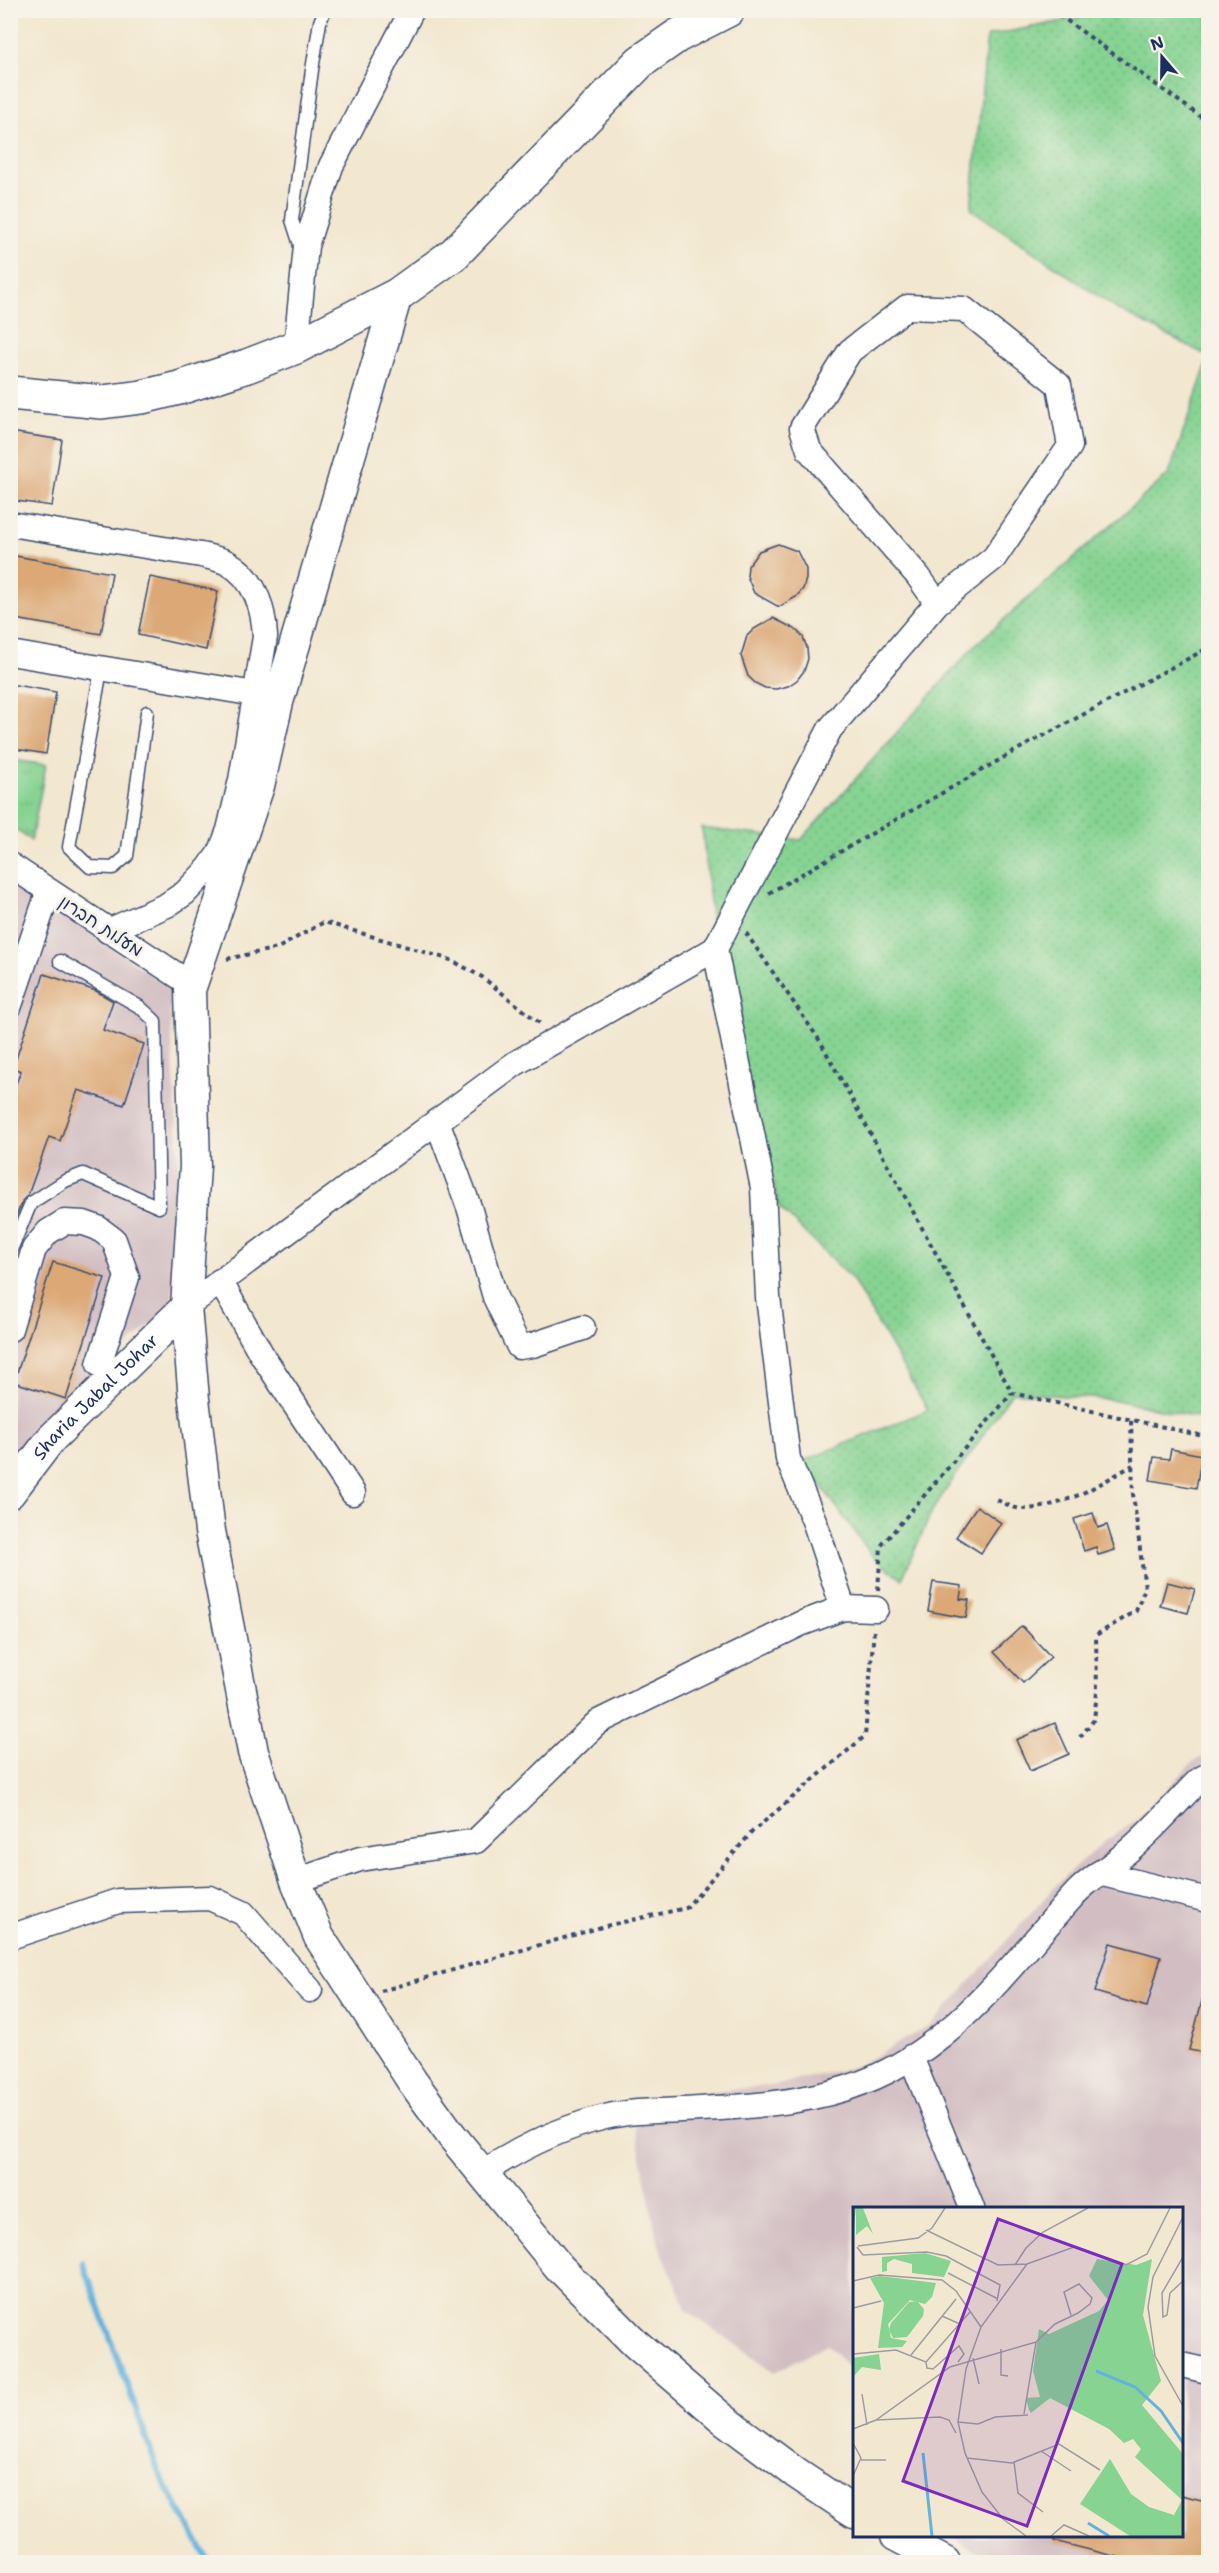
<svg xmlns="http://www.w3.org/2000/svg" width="1219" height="2573" font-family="'Shantell Sans','Playpen Sans Hebrew',sans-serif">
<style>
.industrial{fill:#d2bec2}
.grass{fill:url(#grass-dots);stroke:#508178;stroke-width:1.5}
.park{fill:url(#park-tufts);stroke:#508178;stroke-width:1.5}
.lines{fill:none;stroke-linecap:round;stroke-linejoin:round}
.stream{stroke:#64b3de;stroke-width:6}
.building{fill:#dba876}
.service-casing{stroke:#3b4b6f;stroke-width:15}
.minor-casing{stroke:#3b4b6f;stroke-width:27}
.tertiary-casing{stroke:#3b4b6f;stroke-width:33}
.secondary-casing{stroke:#3b4b6f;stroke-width:36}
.path{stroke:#3b4b6f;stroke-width:4;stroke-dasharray:4.5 4.5;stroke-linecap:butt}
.service{stroke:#fff;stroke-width:12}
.minor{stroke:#fff;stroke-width:24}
.tertiary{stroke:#fff;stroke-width:30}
.secondary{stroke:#fff;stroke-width:33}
.labels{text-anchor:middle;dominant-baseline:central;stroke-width:6;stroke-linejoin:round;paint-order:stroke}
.street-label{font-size:18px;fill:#1b2f5e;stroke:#f7f3e8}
.inset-river{fill:none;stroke:#64b3de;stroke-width:3}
.inset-road{fill:none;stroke:#9c9da2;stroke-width:1.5}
.view{fill:#7b2cbf;fill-opacity:0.15;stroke:#7b2cbf;stroke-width:3}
.inset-edge{fill:none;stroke:#1b2f5e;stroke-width:3}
</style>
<defs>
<pattern id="grass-dots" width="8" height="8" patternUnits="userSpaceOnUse" patternTransform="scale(1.5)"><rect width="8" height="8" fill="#86d392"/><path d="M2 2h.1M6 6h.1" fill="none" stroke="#73b580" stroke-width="1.8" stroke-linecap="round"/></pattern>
<pattern id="park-tufts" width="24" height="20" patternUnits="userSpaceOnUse" patternTransform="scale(1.5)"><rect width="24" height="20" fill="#86d392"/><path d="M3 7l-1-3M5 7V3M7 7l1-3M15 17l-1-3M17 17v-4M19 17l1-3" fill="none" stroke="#73b580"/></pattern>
</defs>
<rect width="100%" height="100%" fill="#f7f3e8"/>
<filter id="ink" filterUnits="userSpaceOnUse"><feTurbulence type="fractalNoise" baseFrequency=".0167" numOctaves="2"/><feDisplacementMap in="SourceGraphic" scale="12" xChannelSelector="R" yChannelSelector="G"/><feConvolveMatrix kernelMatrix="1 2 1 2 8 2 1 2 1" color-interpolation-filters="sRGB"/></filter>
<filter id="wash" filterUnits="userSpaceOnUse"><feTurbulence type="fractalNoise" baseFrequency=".008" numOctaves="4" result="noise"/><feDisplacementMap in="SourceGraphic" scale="24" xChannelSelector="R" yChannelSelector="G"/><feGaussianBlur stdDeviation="1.35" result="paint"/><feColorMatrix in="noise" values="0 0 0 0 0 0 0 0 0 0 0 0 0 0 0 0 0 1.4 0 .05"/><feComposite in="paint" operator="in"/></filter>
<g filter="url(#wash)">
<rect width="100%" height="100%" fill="#f2e7cf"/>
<!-- industrial -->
<g class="industrial">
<polygon points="11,875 169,988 180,1180 172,1305 44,1422 11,1458"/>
<polygon points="1208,1754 1208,2562 1001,2562 947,2536 1182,2536 1182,2208 854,2208 854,2374 827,2344 775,2372 687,2311 657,2240 630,2099 777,2085 858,2066 931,2025 1060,1881 1102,1843 1136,1820 1194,1761"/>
</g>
<!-- grass -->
<g class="grass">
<polygon points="1114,11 1208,11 1208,356 1117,309 971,209 987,36"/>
<polygon points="1208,360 1208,1419 1116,1400 1012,1392 933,1509 902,1579 874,1558 803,1461 928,1410 852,1279 779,1207 715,949 702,828 801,840 976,644 1169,474"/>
</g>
<!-- park -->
<polygon class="park" points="11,760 46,765 31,841 11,826"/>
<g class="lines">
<!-- stream -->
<polyline class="stream" points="83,2263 159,2473 209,2562"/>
</g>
<g id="blocks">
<!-- building -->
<g class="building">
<polygon points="10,432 62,440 52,506 10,500"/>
<polygon points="778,544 797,551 806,569 806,579 803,589 796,597 779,607 754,593 747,576 748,566 759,551"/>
<polygon points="10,555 112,573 101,634 10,618"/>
<polygon points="150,577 218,591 206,650 138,635"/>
<polygon points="773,618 795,629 803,637 807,648 808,659 804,671 797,680 788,686 776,689 765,688 755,683 748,676 741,656 747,636 754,629"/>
<polygon points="10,684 56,692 46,754 10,748"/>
<polygon points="44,974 96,991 113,1001 103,1030 144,1044 124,1105 78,1090 60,1141 49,1137 28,1195 23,1200 10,1230 10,1099 21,1071 13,1068"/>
<polygon points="53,1262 105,1278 66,1399 14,1382"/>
<polygon points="1171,1449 1202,1455 1196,1488 1150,1480 1154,1457 1169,1459"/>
<polygon points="977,1506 1001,1523 981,1553 956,1537"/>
<polygon points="1093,1513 1098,1528 1107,1525 1115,1550 1098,1555 1096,1547 1084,1551 1074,1519"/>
<polygon points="933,1582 962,1586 960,1599 969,1600 966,1618 928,1611"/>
<polygon points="1167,1582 1195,1589 1188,1613 1160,1606"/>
<polygon points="1022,1626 1051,1657 1023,1683 994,1652"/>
<polygon points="1055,1723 1069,1754 1030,1771 1016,1740"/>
<polygon points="1110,1943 1161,1957 1147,2007 1095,1992"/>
<polygon points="1203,1997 1209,1998 1209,2054 1189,2050"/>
<polygon points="1182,2495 1209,2502 1209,2562 1138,2562 1054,2541 1055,2535 1182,2535"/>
</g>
</g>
</g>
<g filter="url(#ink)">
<use href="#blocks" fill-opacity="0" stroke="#3b4b6f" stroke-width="1.5"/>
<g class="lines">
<!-- service casing -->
<g class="service-casing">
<g id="service">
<polyline points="301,248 292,220 312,70 320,22 325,10"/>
<polyline points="101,670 69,847 90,867 113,868 127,856 147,712"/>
<polyline points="10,1252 31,1203 65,1181 83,1174 159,1207 155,1021 140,1007 60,961"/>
</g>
</g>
<!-- minor casing -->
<g class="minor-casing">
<g id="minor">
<polyline points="296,347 306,246 331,166 412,10"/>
<path d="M10,524L201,555C209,557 220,559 228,563C255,578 264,609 265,637L241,780L229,830L221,851L209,868L185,893L167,905L108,931"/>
<polyline points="10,653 255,694"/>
<polyline points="10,865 192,985"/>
<polyline points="715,949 763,1188 768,1297 788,1459 815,1523 843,1608"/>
<polyline points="10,1005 48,893"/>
<polyline points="437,1121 469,1207 495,1297 519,1347 533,1345 583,1328"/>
<polyline points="220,1281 262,1355 353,1493"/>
<polyline points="186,1307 516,1063 715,949 830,729 937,603 994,558 1070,446 1059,385 964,309 907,307 850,351 802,428 809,450 918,576 937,603"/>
<polyline points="10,1329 34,1249 48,1232 64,1222 84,1223 98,1228 114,1240 127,1277 99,1364"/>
<polyline points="1099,1873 1208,1900"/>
<polyline points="296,1881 360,1859 476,1841 598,1722 800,1624 843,1608 876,1609"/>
<polyline points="10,1937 118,1901 210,1898 243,1913 310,1990"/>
<polyline points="911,2057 972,2208"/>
<path d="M482,2173C520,2148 560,2128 605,2117C630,2111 656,2111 682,2110C738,2107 793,2105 847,2088C948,2056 1008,1968 1075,1894C1089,1879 1106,1870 1121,1857C1149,1835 1173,1806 1199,1780L1208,1775"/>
<polyline points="1182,2365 1208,2371"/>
</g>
</g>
<!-- tertiary casing -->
<g class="tertiary-casing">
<g id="tertiary">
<polyline points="397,295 278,702 259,786 190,990 195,1166 186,1307 194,1399 210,1531 253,1752 296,1881 319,1937 412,2081 452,2136 559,2267 636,2344 722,2418 797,2474 854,2512"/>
<path id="s1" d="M10,1493L51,1439L186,1307"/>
<polyline points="896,2536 945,2562"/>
</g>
</g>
<!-- secondary casing -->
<g class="secondary-casing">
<polyline id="secondary" points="10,393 102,402 142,397 179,388 247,366 296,347 397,295 454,254 640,62 677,36 728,10"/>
</g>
<!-- path -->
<g class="path">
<polyline points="1052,10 1208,122"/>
<polyline points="769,893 1013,752 1208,648"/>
<polyline points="746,933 820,1041 1012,1393 1208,1437"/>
<polyline points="227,959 278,948 324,922 451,960 482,977 542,1025"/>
<path d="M997,1500C1004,1503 1015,1509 1023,1509C1064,1508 1098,1485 1133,1465"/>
<polyline points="878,1590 881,1546 1012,1393"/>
<polyline points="1080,1737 1094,1720 1097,1692 1096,1635 1136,1611 1145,1588 1133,1494 1131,1420"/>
<polyline points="381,1991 605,1926 686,1908 752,1832 865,1736 874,1630"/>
</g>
<!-- service -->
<use href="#service" class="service"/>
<!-- minor -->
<use href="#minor" class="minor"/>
<!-- tertiary -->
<use href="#tertiary" class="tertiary"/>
<!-- secondary -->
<use href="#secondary" class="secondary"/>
</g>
</g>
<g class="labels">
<!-- street labels -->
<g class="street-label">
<text transform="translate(101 926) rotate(33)">מעלות חברון</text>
<text stroke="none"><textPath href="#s1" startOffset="129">Sharia Jabal Johar</textPath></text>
</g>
</g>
<!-- overview -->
<g transform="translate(853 2207)">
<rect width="330" height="330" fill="#f2e7cf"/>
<path d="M3,1H10L20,27L14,19L3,28ZM72,46L98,54L91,70L59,66V57L41,52L34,56V64L29,65V50ZM244,52L283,58L299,52L290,108L308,174L289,198L330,247V329H277L227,297L257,252L278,287L296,300L321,308L329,293L282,250L288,242L280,232L271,236L256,222L197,191L178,206L176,203L173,191L187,190L180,164L186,122L196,127L246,104L255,93L236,69ZM26,147L28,163L9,160L0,170V151Z" fill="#86d392"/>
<path d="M27,69L83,76L79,90L72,97L57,93L35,117L38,131L54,134L49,140L25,141L31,96L17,71Z" fill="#86d392"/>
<path d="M64,94L71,102L70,109L54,130L40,131L36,123L38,116L56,95Z" fill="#86d392"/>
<path class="inset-river" d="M243,164L282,180L308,204L330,236M70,246L79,329M235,316L256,329"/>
<path class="inset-road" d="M330,10L300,70L295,100L302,149L330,199M73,23L145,58L174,57L221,40L273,58L294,47L317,1M0,25L2,1M5,39L65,31L79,21L92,1M4,40L10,48L74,45L93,49L147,78L144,94M330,50L309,86L310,110L314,108L317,86L330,74M162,58L173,41L190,25L235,1M95,66L145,92M0,74L26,68L89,73L103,84L128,120M0,101L28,94M89,109L107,117M148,142V168L155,169M0,147L43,143L73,155L74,161L80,162L106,139L111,147L105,155M58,148L103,92M120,151L126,177M73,155L117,105M9,187L14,218M171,207L183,135M23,213L87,210L96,213L103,226M105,215L125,217L142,210L175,208M0,222L23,213L97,160L183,135L202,117L225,106L237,97L239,91L226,77L211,85L218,108M0,236L8,251L0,269M188,244L218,264M114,251L159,256L206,237L247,263M8,253H33M161,255L165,286L190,305M173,329L150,312L129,285L112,246L105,215L113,162L128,120L174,57M198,329L211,318L236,329"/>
<path class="view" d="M145,12L269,57L174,319L50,274Z"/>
<rect width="330" height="330" class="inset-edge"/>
</g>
<!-- margin -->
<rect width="1219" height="2573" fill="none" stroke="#f7f3e8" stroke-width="36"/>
<!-- north arrow -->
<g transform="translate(1162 57) rotate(340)" stroke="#f7f3e8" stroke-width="4.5" paint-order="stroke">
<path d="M0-4.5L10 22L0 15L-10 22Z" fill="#1b2f5e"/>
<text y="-9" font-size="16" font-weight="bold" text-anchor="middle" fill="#1b2f5e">N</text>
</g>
</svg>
